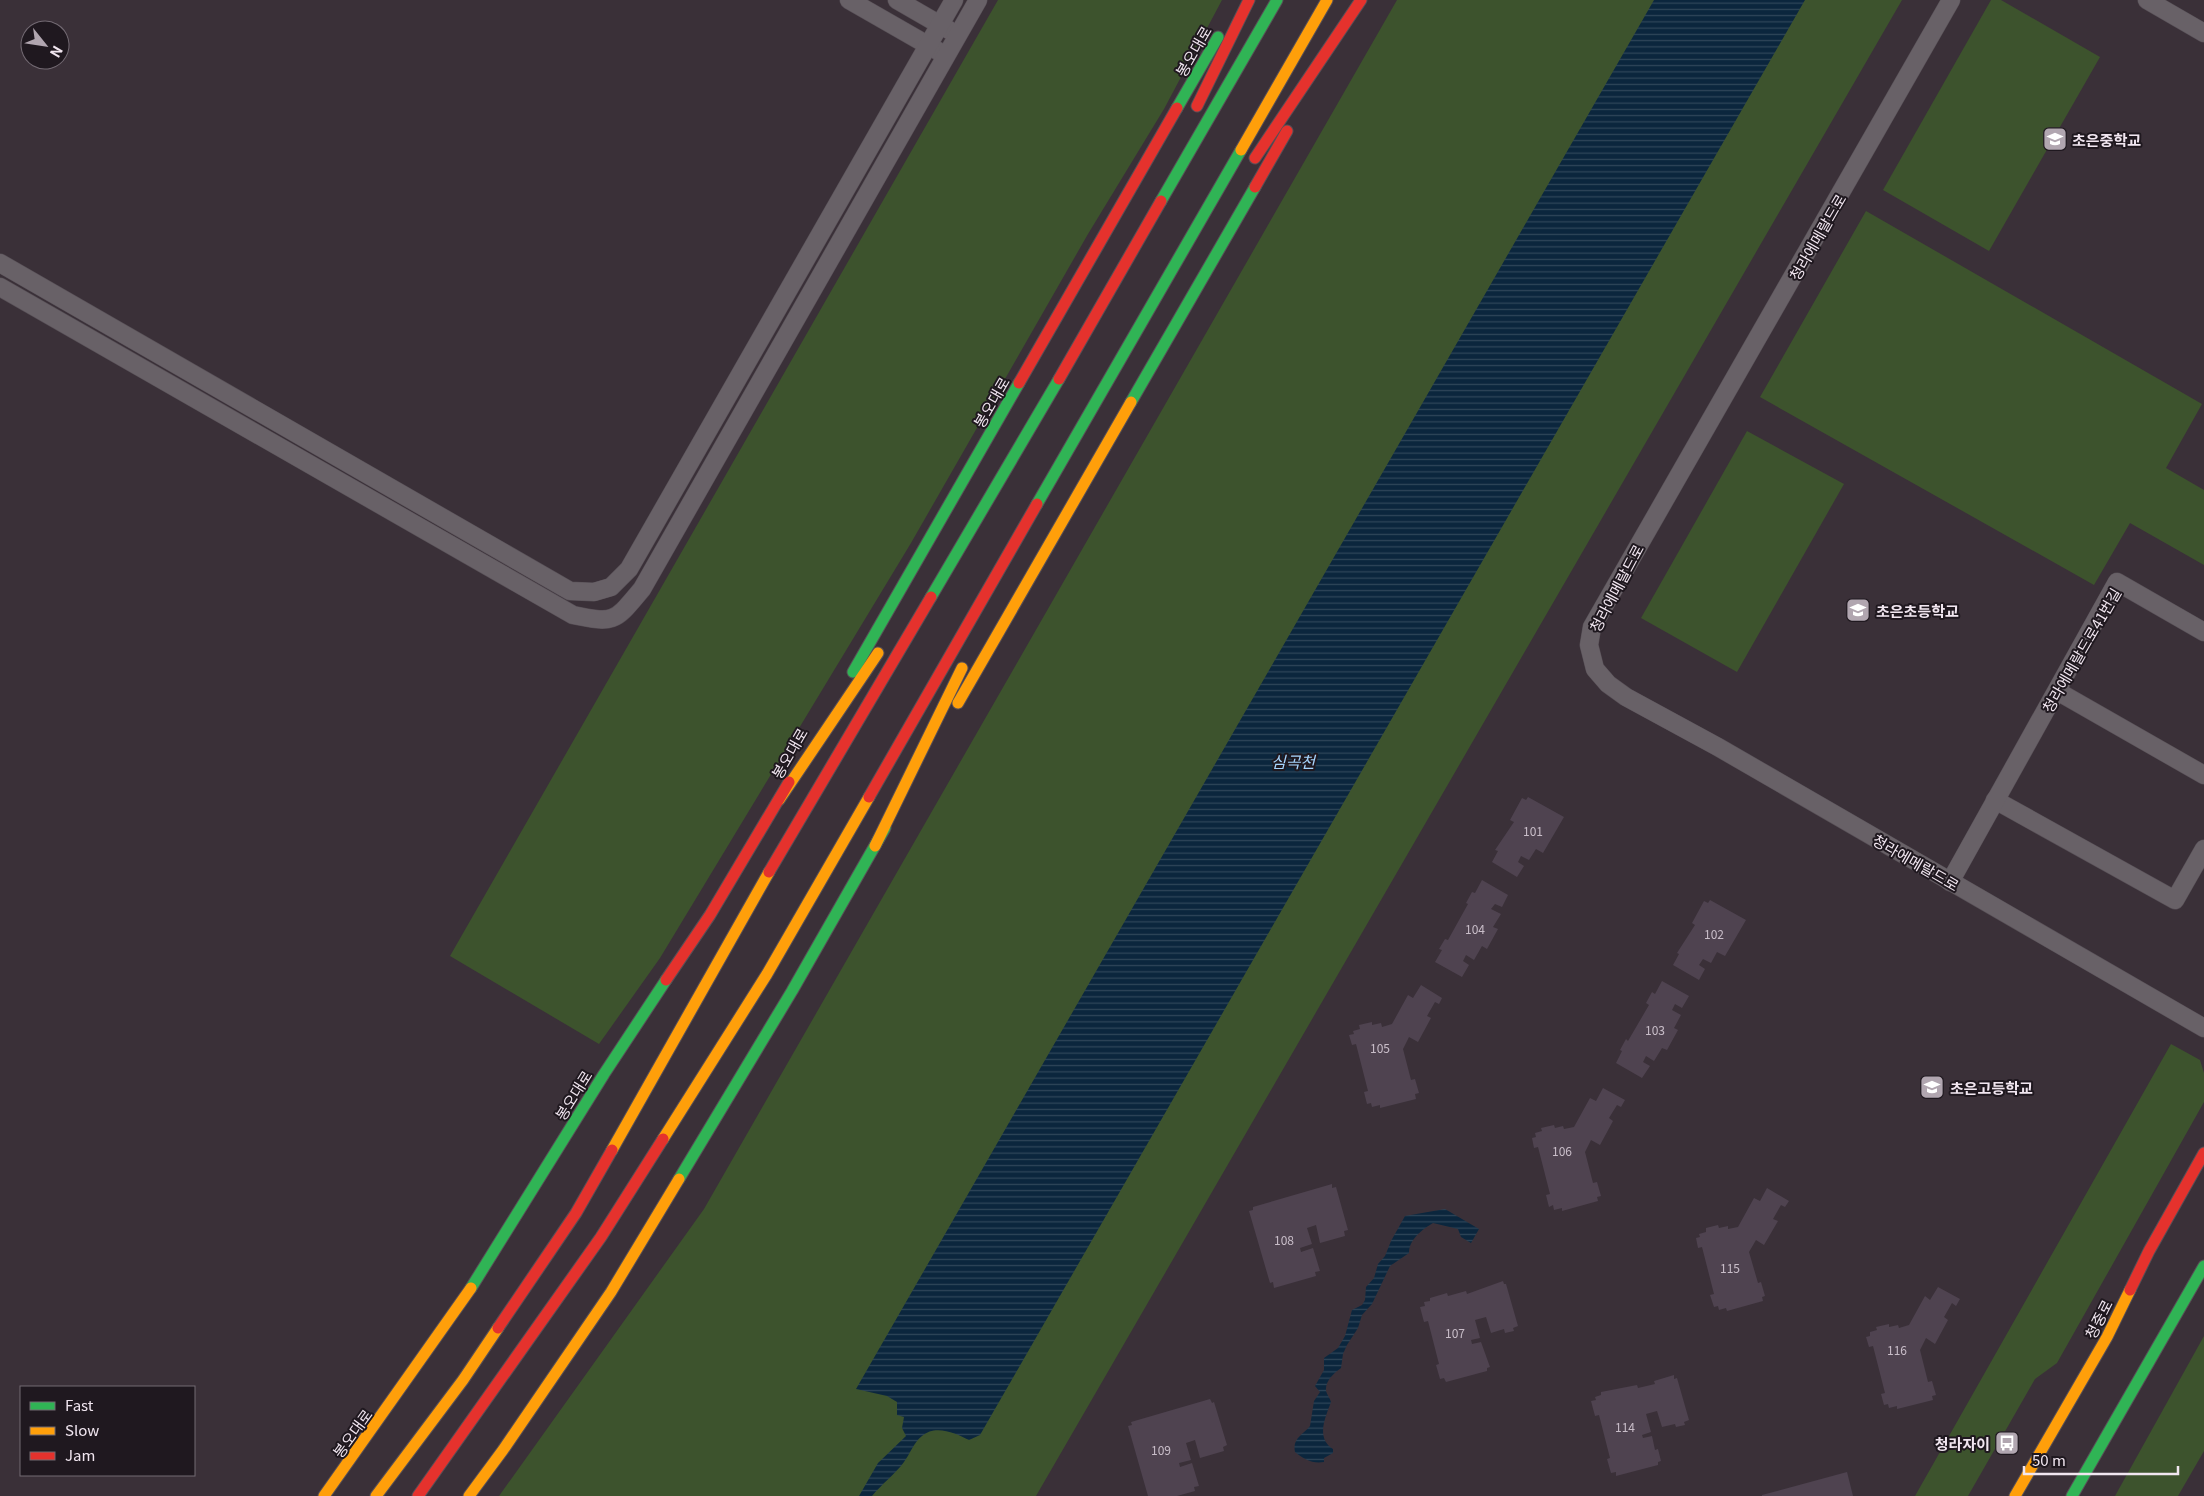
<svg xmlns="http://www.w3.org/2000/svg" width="2204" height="1496" font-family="Georgia,'Noto Sans KR',serif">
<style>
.green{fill:#3d532d}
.water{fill:url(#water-rules)}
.building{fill:#4f4350}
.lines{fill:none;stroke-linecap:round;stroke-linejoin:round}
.street-casing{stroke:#574f56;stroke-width:19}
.fast-casing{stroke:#574f56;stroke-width:13}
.slow-casing{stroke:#574f56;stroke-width:13}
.jam-casing{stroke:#574f56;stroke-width:13}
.street{stroke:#686167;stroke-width:18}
.fast{stroke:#30b455;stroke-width:11}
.slow{stroke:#ff9f0a;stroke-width:11}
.jam{stroke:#e5322d;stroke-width:11}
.labels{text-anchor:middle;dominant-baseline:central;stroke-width:4;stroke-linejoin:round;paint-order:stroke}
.number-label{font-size:12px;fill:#c8bdc8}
.street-label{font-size:15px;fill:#f1e6f0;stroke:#1f181f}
.poi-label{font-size:15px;font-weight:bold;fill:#f1e6f0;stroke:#1f181f;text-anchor:start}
.water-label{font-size:16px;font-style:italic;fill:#a6d4fd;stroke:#1f181f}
</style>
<defs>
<pattern id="water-rules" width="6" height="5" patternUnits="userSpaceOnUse" patternTransform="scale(1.25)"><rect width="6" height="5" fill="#0b263d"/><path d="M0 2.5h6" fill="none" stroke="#2f4659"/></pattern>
</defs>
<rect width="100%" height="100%" fill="#3a3038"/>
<!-- green -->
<g class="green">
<polygon points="998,0 1222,0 1164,109 1088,234 911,543 660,958 599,1044 450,956"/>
<polygon points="1397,0 1902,0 1036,1496 499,1496 704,1209"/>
<polygon points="1991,0 2001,0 2100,57 1989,251 1883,190"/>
<polygon points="1866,211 2202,404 2166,468 2204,490 2204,565 2130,523 2094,585 1760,397"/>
<polygon points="1747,431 1844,484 1737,672 1641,618"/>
<polygon points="2171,1044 2200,1060 2204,1073 2204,1102 2057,1363 2035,1379 1968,1496 1915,1496"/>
<polygon points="2204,1336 2204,1451 2178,1496 2115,1496"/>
</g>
<!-- water -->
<g class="water">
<path d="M1654,0H1805L980,1435L969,1440C956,1433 935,1424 922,1436C914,1442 910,1454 904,1462C896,1473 882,1484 872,1496H859L878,1463L906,1436L902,1428L904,1417L897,1415V1402L887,1396L856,1389Z"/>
<path d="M1445,1209L1479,1229L1471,1243L1461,1237L1458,1229L1433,1223C1423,1229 1409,1239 1409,1253L1390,1266L1372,1304L1362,1315L1358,1328L1347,1345L1343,1354L1341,1368C1334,1373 1325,1381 1326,1391C1327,1395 1330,1398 1331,1402C1326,1416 1315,1438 1333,1449V1453L1324,1458V1462C1312,1464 1304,1459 1295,1452C1292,1438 1303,1435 1310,1426L1314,1401L1320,1392L1315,1386L1324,1370V1358L1338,1348L1345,1336L1352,1310L1362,1305L1365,1300L1366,1287L1374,1278L1378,1264L1385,1256L1391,1241L1405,1216Z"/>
</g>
<!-- building -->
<g class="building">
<polygon points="1528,797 1564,817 1543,853 1536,849 1529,860 1521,856 1518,862 1524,866 1517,877 1492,862 1498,851 1495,850 1514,822 1510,820 1522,798 1526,800"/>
<polygon points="1482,880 1508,895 1502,907 1495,904 1491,909 1501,914 1493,927 1498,929 1487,949 1482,946 1474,960 1466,955 1463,961 1469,965 1462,977 1435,962 1442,950 1439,949 1445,939 1448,940 1468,904 1466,903 1472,892 1475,893"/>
<polygon points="1710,900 1746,920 1725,956 1717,952 1711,963 1703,959 1699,965 1705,969 1699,980 1673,965 1679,954 1677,953 1695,925 1692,923 1704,901 1708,903"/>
<polygon points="1662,981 1689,996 1682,1008 1675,1004 1672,1010 1681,1015 1674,1028 1678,1030 1667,1050 1662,1048 1654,1061 1646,1056 1643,1062 1650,1066 1642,1078 1616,1063 1622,1051 1620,1050 1626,1039 1628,1041 1649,1005 1646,1003 1652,992 1655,994"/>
<polygon points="1421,985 1442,998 1439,1004 1435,1002 1427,1016 1431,1018 1418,1042 1409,1037 1403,1049 1411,1080 1415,1079 1419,1093 1415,1094 1416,1099 1380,1108 1380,1105 1372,1107 1371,1103 1367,1104 1364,1092 1368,1091 1356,1044 1352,1045 1349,1035 1354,1034 1353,1031 1360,1029 1359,1025 1372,1022 1372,1025 1381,1023 1382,1027 1392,1024 1408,995 1413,998"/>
<polygon points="1603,1088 1625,1100 1621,1107 1617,1105 1609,1118 1613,1121 1600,1145 1591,1140 1585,1152 1593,1183 1597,1182 1601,1196 1597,1197 1598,1201 1562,1211 1562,1208 1554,1210 1553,1205 1549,1207 1546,1195 1550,1194 1538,1147 1534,1148 1532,1138 1536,1137 1535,1133 1542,1131 1541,1128 1554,1125 1555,1128 1563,1126 1564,1129 1574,1127 1590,1098 1596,1101"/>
<polygon points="1332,1184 1332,1188 1336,1187 1348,1230 1344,1231 1345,1236 1320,1243 1316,1225 1307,1228 1312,1244 1300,1248 1301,1252 1313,1248 1320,1271 1315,1272 1316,1276 1274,1288 1273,1282 1270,1283 1249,1211 1253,1210 1253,1207"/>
<polygon points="1767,1188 1789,1201 1785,1207 1781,1205 1773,1219 1778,1221 1764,1245 1756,1240 1749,1252 1758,1283 1761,1282 1765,1296 1762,1297 1763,1301 1727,1311 1726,1308 1719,1310 1718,1306 1714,1307 1710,1295 1714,1294 1702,1247 1698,1248 1696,1238 1700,1237 1699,1234 1706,1232 1706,1228 1718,1225 1719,1228 1728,1226 1728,1229 1738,1227 1754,1198 1760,1201"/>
<polygon points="1503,1281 1504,1284 1506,1284 1518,1326 1513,1328 1514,1331 1505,1333 1504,1329 1491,1333 1486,1317 1475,1320 1480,1338 1471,1340 1472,1344 1481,1342 1490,1367 1487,1368 1487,1371 1446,1382 1444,1378 1440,1379 1436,1365 1439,1364 1428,1321 1424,1322 1420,1307 1425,1306 1424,1302 1430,1301 1430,1298 1447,1293 1448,1296 1466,1291 1467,1294"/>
<polygon points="1938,1287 1960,1299 1956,1306 1952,1303 1944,1317 1948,1320 1935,1344 1926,1338 1920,1350 1928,1382 1932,1381 1936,1395 1932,1396 1933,1400 1897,1409 1897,1406 1889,1408 1888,1404 1884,1405 1881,1394 1885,1393 1873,1346 1869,1347 1866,1337 1870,1336 1870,1332 1877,1330 1876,1327 1889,1324 1889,1327 1898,1325 1899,1328 1909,1325 1925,1296 1930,1300"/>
<polygon points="1674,1375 1674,1379 1677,1378 1689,1420 1684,1422 1685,1425 1676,1427 1675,1424 1662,1427 1657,1411 1646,1414 1651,1432 1642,1435 1643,1438 1652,1436 1655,1450 1658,1449 1661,1461 1658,1462 1658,1465 1616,1476 1616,1472 1611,1473 1607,1459 1610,1458 1599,1415 1595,1416 1591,1401 1596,1400 1595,1397 1601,1395 1601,1392 1637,1385 1638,1388 1655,1384 1654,1381"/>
<polygon points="1210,1399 1212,1403 1214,1402 1227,1445 1223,1447 1224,1451 1200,1458 1195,1440 1186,1443 1191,1460 1179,1463 1180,1467 1192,1463 1199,1486 1194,1487 1195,1491 1177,1496 1148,1496 1128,1426 1132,1425 1131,1422"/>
<polygon points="1847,1472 1853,1496 1762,1496 1762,1495"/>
</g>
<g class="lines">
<!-- street casing -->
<g class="street-casing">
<g id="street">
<polyline points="849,0 938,51"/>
<polyline points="897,0 949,30"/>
<polyline points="1951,0 1592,627 1589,645 1595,669 1608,684 1626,697 1718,747 2204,1028"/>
<polyline points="2147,0 2204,33"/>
<polyline points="0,263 570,591 594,592 611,587 629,569 954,0"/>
<path d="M0,287L573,615C616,624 615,621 642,589L978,0"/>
<polyline points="2057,691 2204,775"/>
<polyline points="1995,800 2175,900 2204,849"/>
<polyline points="1950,882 2117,582 2204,632"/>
</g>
</g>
<!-- fast casing -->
<g class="fast-casing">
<g id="fast">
<polyline points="1177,108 1218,37"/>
<polyline points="1161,201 1277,0"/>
<polyline points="1131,402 1255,187"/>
<polyline points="1037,504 1241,150"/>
<polyline points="931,597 1059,379"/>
<polyline points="853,672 1019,383"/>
<polyline points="679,1179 792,991 885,828"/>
<polyline points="471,1288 604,1074 666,980"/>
<polyline points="2072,1496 2204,1266"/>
</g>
</g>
<!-- slow casing -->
<g class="slow-casing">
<g id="slow">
<polyline points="1241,150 1327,0"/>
<polyline points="958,703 1131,402"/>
<polyline points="779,800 878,653"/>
<polyline points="875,846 962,668"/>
<polyline points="663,1139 767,974 869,797"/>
<polyline points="612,1150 769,872"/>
<polyline points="324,1496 471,1288"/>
<polyline points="376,1496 463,1380 498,1328"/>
<polyline points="469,1496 503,1450 611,1292 679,1179"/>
<polyline points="2015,1496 2107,1337 2130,1290"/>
</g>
</g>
<!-- jam casing -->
<g class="jam-casing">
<g id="jam">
<polyline points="1197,106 1249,0"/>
<polyline points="1255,158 1361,0"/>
<polyline points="1255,187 1287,131"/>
<polyline points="1059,379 1161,201"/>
<polyline points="1019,383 1177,108"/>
<polyline points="869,797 1037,504"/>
<polyline points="769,872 931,597"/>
<polyline points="666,980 710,915 789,782"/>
<polyline points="2130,1290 2149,1251 2204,1153"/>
<polyline points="498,1328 576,1213 612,1150"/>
<polyline points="418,1496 601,1237 663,1139"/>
</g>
</g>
<!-- street -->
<use href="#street" class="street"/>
<!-- fast -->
<use href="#fast" class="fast"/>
<!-- slow -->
<use href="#slow" class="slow"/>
<!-- jam -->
<use href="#jam" class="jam"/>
</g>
<!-- icons -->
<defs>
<g id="school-square" transform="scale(1.25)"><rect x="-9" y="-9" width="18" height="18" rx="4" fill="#b1a6b0" stroke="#1f181f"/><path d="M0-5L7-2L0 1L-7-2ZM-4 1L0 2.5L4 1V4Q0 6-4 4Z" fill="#fff"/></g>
<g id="bus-square" transform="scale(1.25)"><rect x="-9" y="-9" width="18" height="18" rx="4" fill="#b1a6b0" stroke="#1f181f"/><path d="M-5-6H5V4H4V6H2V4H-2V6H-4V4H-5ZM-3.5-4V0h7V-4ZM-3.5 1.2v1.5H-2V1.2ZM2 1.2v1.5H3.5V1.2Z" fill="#fff"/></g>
</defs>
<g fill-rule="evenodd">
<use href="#school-square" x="2055" y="139"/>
<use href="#school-square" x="1858" y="610"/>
<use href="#school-square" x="1932" y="1087"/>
<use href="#bus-square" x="2007" y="1443"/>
</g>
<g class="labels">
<!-- number labels -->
<g class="number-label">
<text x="1533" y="830">101</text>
<text x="1475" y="928">104</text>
<text x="1714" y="933">102</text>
<text x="1655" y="1029">103</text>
<text x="1380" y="1047">105</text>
<text x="1562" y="1150">106</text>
<text x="1284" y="1239">108</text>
<text x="1730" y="1267">115</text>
<text x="1455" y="1332">107</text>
<text x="1897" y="1349">116</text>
<text x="1625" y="1426">114</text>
<text x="1161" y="1449">109</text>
</g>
<!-- street labels -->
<g class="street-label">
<text transform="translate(1193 51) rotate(-60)">봉오대로</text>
<text transform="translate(1817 237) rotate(-60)">청라에메랄드로</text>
<text transform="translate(991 402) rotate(-60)">봉오대로</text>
<text transform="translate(1616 588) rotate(-62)">청라에메랄드로</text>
<text transform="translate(2081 650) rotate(-60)">청라에메랄드로41번길</text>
<text transform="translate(789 753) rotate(-60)">봉오대로</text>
<text transform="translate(1916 862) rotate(30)">청라에메랄드로</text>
<text transform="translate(573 1095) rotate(-58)">봉오대로</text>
<text transform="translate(2098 1319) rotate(-63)">청중로</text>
<text transform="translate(352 1433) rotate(-54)">봉오대로</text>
</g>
<!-- poi labels -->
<g class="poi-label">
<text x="2072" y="139">초은중학교</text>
<text x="1876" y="610">초은초등학교</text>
<text x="1950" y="1087">초은고등학교</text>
<text x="1990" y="1443" text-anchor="end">청라자이</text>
</g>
<!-- water labels -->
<g class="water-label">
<text x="1293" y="761">심곡천</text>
</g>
</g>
<!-- legend -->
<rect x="20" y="1386" width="175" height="90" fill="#1f181f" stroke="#736a73"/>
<rect x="30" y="1402" width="25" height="8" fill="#30b455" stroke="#736a73"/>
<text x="65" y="1411" font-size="15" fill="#f1e6f0">Fast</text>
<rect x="30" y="1427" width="25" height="8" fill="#ff9f0a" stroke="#736a73"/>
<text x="65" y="1436" font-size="15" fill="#f1e6f0">Slow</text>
<rect x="30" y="1452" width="25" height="8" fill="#e5322d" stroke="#736a73"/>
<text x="65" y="1461" font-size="15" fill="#f1e6f0">Jam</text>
<!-- north arrow -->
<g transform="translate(45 45) rotate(120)"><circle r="24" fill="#1f181f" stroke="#736a73"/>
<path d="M0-4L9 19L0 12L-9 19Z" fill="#b1a6b0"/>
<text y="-8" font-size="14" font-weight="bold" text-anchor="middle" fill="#f1e6f0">N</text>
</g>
<!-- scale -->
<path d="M2024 1466v8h154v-8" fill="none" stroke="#f1e6f0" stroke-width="2.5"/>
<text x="2032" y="1466" font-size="15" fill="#f1e6f0" stroke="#1f181f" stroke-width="4" paint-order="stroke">50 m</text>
</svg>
